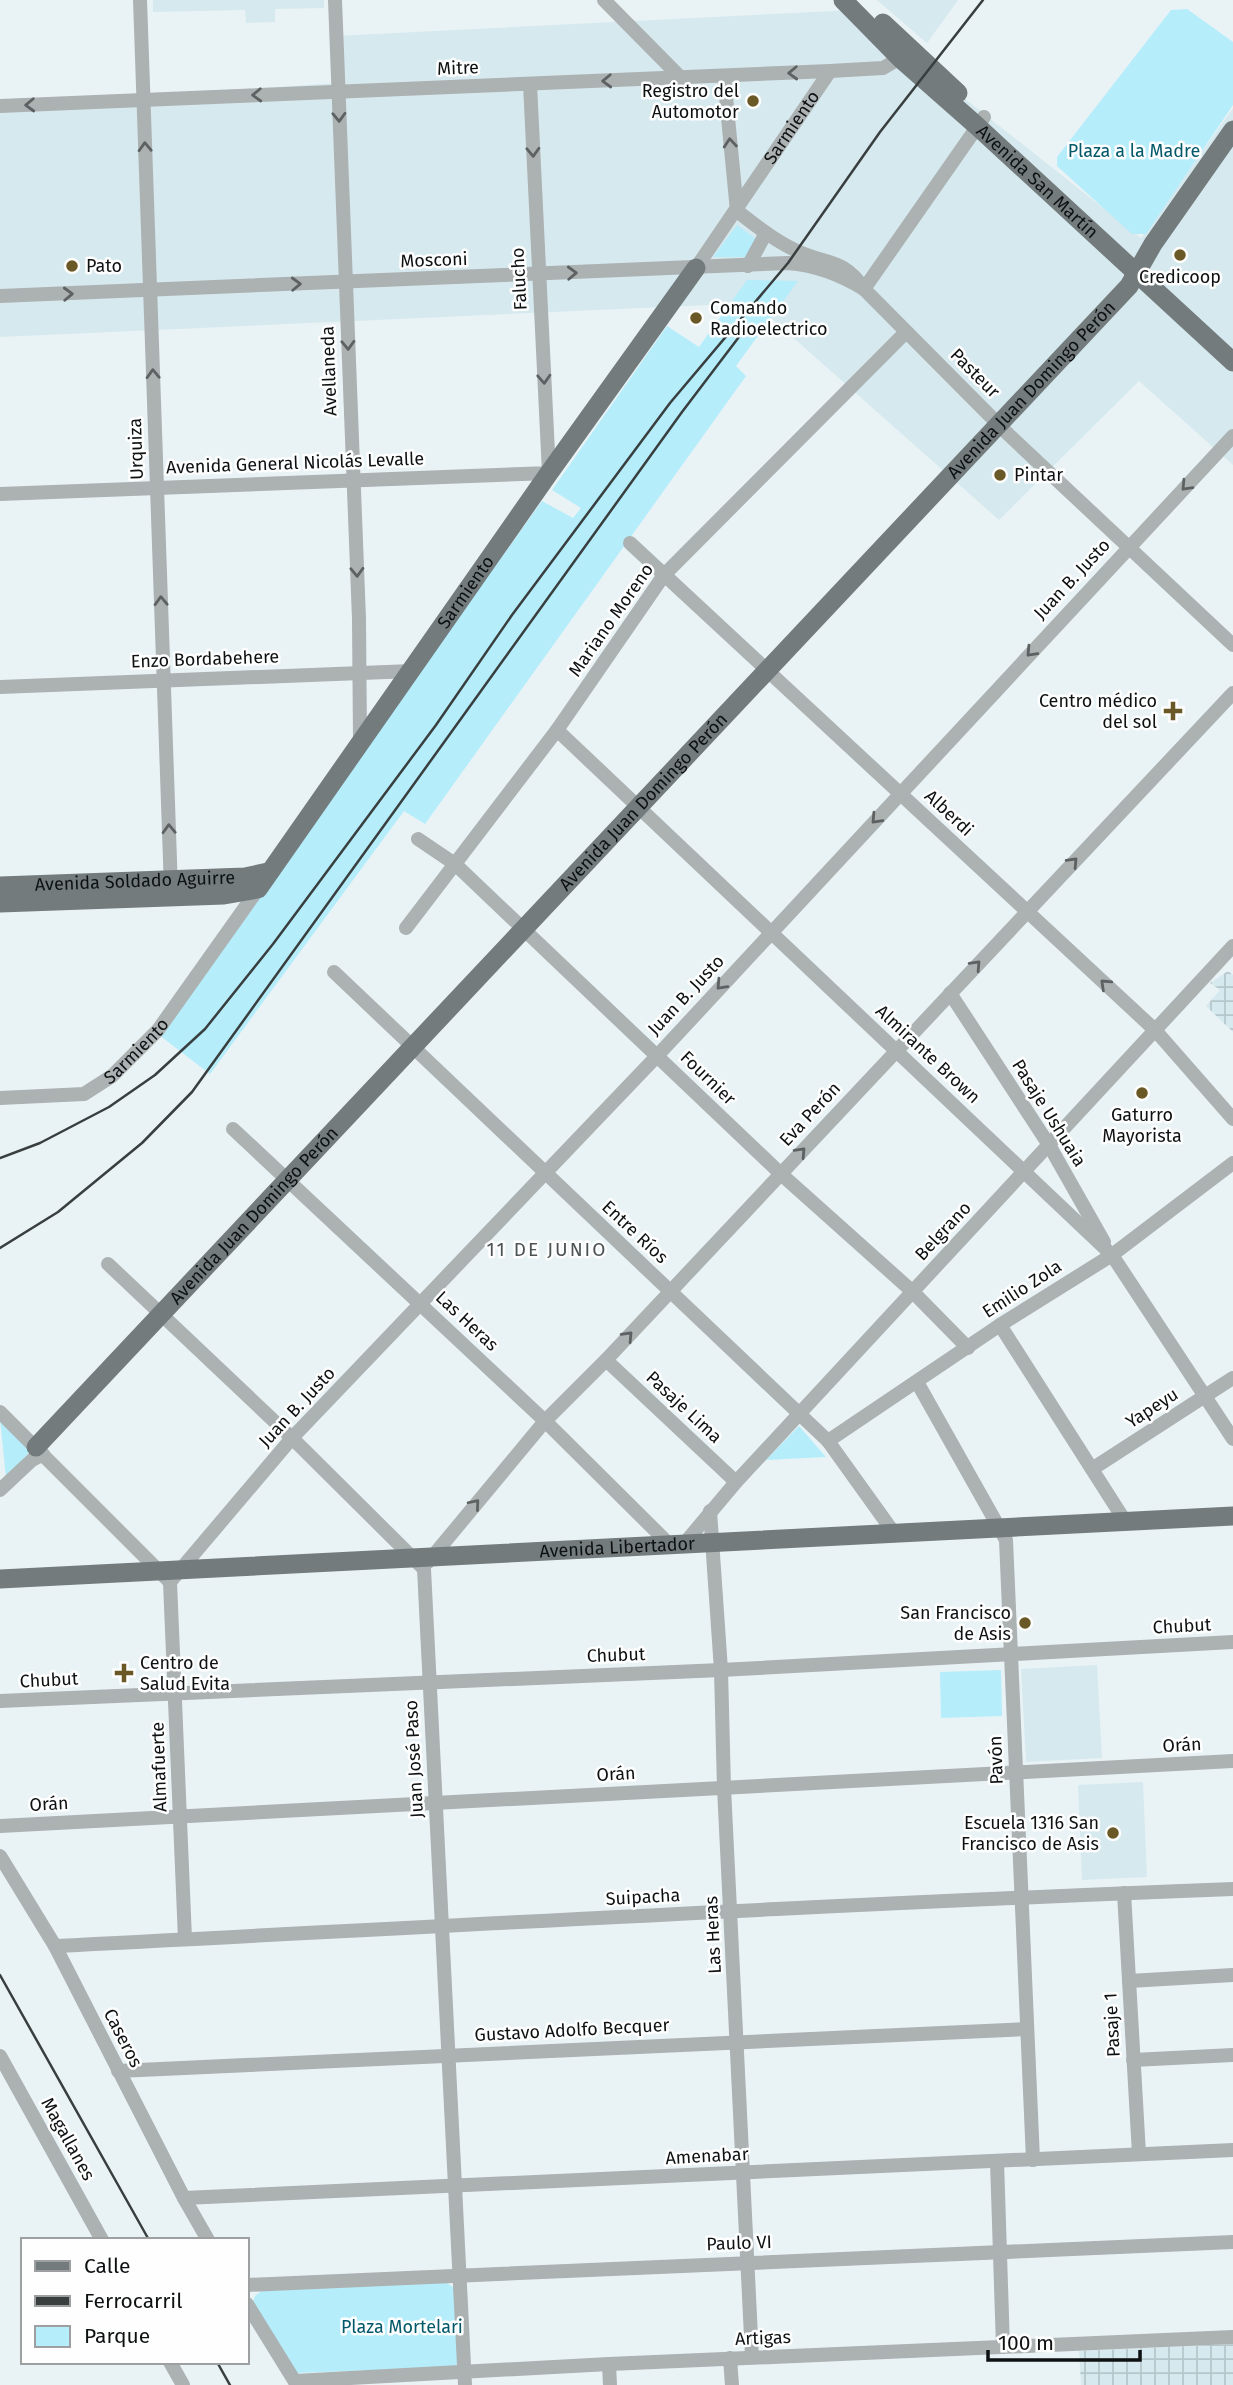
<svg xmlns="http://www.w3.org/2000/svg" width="1233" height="2385" font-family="'Fira Sans',sans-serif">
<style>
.built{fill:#d6e9ee}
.industrial{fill:url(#industrial-grid)}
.green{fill:#b5edfb}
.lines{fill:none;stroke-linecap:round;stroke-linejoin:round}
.minor{stroke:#acb1b2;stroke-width:14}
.major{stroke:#737b7d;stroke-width:19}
.rail{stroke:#393e3f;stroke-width:2.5}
.oneway{stroke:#5d6162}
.poi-dot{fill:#6a5826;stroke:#fefefe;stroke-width:2.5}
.labels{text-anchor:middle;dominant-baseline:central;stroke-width:5;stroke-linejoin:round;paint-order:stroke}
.street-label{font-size:18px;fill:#0e1112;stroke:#fefefe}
.poi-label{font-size:18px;fill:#0e1112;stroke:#fefefe;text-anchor:end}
.park-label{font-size:18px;fill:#005868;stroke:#fefefe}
.neighbourhood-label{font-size:19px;letter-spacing:2px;fill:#4b5355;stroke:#fefefe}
</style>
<defs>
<pattern id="industrial-grid" width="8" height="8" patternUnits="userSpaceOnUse" patternTransform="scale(1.75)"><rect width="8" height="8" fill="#d6e9ee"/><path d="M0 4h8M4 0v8" fill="none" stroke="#b6c7cb"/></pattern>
</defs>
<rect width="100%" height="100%" fill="#e9f3f6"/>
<!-- built -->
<g class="built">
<polygon points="153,0 324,0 324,8 275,9 275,22 246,23 245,10 153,12"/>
<polygon points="877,0 958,0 927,43"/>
<polygon points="853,10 1141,238 1233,108 1233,465 1139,381 999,520 754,303 0,337 0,105 338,83 336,36"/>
<polygon points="1097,1665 1102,1758 1026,1762 1021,1669"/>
<polygon points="1143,1782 1147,1877 1082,1880 1078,1785"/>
</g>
<!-- industrial -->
<g class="industrial">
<polygon points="1228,971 1233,975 1233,1032 1206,1006 1220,990 1210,983"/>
<polygon points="1233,2344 1233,2385 1081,2385 1079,2351"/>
</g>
<!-- green -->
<g class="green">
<polygon points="1187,9 1233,42 1233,105 1146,234 1132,234 1057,166 1057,157 1171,10"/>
<polygon points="737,225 756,239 748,257 713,257"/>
<polygon points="747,280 798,281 736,366 746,376 425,824 404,811 210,1074 159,1035 542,501 573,518 581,508 552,490 667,326 699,347"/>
<polygon points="0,1419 28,1448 28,1454 6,1478"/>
<polygon points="799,1426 826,1457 766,1460"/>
<polygon points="1001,1670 1002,1716 941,1718 940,1672"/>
<polygon points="445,2281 455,2289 458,2363 454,2367 296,2373 253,2302 255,2296 264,2289"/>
</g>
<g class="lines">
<!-- minor -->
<g class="minor">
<polyline points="140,0 171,889"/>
<polyline points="335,0 359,619 360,740"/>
<polyline points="604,0 681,78"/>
<path d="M724,76L737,211C755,225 774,240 795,250C825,265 843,257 864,289L1009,435L1233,645"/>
<polyline points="0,106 830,71 883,68 907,54"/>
<polyline points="748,266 766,233"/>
<path id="s1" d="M696,268L830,71"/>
<polyline points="864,289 984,117"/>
<path d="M0,296L788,263C815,265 841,275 864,289"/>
<polyline points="0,494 549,473 530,84"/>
<polyline points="630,543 1155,1030 1233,1119"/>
<polyline points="0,687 412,671"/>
<polyline points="557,730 1112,1255 1233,1439"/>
<polyline points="418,839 455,864 781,1174 913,1292 968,1348"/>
<polyline points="406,928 557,730 664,575 906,332"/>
<polyline points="334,972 828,1441 894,1533"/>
<polyline points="950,993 1049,1145 1104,1242"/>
<path id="s2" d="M0,1098L84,1094L112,1076L158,1030L258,889"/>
<polyline points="233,1129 545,1421 670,1545"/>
<polyline points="108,1264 292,1438 424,1569 465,2385"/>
<polyline points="1000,1325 1125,1521"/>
<polyline points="606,1360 736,1482"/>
<polyline points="917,1382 1006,1540 1033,2160"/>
<polyline points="0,1412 170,1582 185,1939"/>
<polyline points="828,1441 1000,1325 1112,1255 1233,1163"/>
<polyline points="1092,1469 1233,1378"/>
<polyline points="0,1490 32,1460 43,1454"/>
<polyline points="710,1511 721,1670 724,1788 752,2357"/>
<polyline points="684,1544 736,1482 1233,946"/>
<polyline points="428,1562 545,1421 606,1360 1233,693"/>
<polyline points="170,1582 292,1438 657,1056 1233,436"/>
<polyline points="0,1701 721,1670 1233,1642"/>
<polyline points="0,1826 1233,1761"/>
<polyline points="0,1856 55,1946 184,2198 208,2240"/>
<polyline points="1124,1893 1139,2154"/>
<path d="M55,1946C448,1926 840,1904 1233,1889"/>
<polyline points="1129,1981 1233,1975"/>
<polyline points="0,2056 102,2240"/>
<polyline points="1133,2060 1233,2055"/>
<polyline points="118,2071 1027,2029"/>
<polyline points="997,2161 1003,2347"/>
<polyline points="184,2198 1233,2150"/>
<polyline points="247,2285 1233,2242"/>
<polyline points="247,2304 297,2385"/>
<polyline points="730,2358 732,2385"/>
<polyline points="170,2362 183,2385"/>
<polyline points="609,2364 610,2385"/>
<polyline points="295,2381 609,2364 1233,2337"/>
</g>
<!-- major -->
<g class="major">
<path id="s3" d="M843,0L901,59L977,126L1233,362"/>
<polyline points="883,23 958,93"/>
<path id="s4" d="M0,886L245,877L268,872"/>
<path id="s5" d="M0,903L224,895L258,889L549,473L696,268"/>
<path id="s6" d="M36,1447L1129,286L1153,244L1233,130"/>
<path id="s7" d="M0,1579L1233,1516"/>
</g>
<!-- rail -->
<g class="rail">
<polyline points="0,1158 40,1143 109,1107 155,1075 205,1029 273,944 436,725 512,615 670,403 788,263 880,132 983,0"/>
<polyline points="0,1248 58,1212 142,1143 192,1092 682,412 748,325"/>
<polyline points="0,1975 149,2240"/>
<polyline points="217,2362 230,2385"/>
</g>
</g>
<!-- one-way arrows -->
<defs><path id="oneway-chevron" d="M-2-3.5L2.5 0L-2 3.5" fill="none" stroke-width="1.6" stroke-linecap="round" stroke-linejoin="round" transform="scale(1.75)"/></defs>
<g class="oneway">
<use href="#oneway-chevron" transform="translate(793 73) rotate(178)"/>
<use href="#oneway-chevron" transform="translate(607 81) rotate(178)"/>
<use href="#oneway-chevron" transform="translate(257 95) rotate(178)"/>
<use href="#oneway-chevron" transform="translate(30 105) rotate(178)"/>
<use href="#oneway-chevron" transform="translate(339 117) rotate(88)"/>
<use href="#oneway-chevron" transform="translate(730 143) rotate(-95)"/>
<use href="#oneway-chevron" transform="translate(145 147) rotate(-92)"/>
<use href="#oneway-chevron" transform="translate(533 152) rotate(88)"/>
<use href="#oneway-chevron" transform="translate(572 273) rotate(-2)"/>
<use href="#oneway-chevron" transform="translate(296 284) rotate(-2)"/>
<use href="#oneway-chevron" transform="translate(68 294) rotate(-2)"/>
<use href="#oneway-chevron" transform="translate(348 345) rotate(88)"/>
<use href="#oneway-chevron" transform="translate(153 374) rotate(-92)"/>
<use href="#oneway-chevron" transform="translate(544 379) rotate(87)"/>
<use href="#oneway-chevron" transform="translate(1186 486) rotate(133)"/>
<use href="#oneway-chevron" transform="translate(357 572) rotate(88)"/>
<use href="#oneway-chevron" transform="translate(161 601) rotate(-92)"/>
<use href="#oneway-chevron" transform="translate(1031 652) rotate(133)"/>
<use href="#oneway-chevron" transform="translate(876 819) rotate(133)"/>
<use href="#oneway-chevron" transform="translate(169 829) rotate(-92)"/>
<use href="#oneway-chevron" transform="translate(1073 862) rotate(-47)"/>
<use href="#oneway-chevron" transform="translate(976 965) rotate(-47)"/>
<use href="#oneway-chevron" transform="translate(1105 984) rotate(-137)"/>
<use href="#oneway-chevron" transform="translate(721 985) rotate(133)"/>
<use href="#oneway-chevron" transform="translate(801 1152) rotate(-47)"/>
<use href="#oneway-chevron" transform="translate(628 1336) rotate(-47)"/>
<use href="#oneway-chevron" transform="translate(475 1504) rotate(-50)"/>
</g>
<!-- markers -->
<g class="poi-dot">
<circle cx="753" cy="101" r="7"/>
<circle cx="1180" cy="255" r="7"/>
<circle cx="72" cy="266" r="7"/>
<circle cx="696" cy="318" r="7"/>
<circle cx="1000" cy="475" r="7"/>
<path d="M1169.5 700.5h7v7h7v7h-7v7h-7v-7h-7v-7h7z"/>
<circle cx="1142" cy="1093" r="7"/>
<circle cx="1025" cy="1623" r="7"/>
<path d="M120.5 1662.5h7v7h7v7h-7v7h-7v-7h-7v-7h7z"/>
<circle cx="1113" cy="1833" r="7"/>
</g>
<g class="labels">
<!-- street labels -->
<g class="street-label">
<text transform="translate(458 68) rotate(-2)">Mitre</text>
<text stroke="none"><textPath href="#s1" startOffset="170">Sarmiento</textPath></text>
<text stroke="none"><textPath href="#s3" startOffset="266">Avenida San Martín</textPath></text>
<text transform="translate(434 260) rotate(-2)">Mosconi</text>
<text transform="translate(519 279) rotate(-93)">Falucho</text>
<text transform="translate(329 371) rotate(-92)">Avellaneda</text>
<text transform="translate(975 373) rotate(45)">Pasteur</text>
<text stroke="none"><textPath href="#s6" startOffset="1452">Avenida Juan Domingo Perón</textPath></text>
<text transform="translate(136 449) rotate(-92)">Urquiza</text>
<text transform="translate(295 463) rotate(-2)">Avenida General Nicolás Levalle</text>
<text transform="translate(1072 579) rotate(-47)">Juan B. Justo</text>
<text stroke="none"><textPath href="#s5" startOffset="621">Sarmiento</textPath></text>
<text transform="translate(611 620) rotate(-55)">Mariano Moreno</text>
<text transform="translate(205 659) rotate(-2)">Enzo Bordabehere</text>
<text stroke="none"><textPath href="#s6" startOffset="886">Avenida Juan Domingo Perón</textPath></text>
<text transform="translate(949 813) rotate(43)">Alberdi</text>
<text stroke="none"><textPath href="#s4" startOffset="135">Avenida Soldado Aguirre</textPath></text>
<text transform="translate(686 995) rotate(-47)">Juan B. Justo</text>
<text stroke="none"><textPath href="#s2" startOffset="152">Sarmiento</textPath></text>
<text transform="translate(928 1054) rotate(43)">Almirante Brown</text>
<text transform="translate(708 1078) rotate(44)">Fournier</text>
<text transform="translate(1049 1113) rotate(58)">Pasaje Ushuaia</text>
<text transform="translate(810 1114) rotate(-47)">Eva Perón</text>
<text stroke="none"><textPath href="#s6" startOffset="318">Avenida Juan Domingo Perón</textPath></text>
<text transform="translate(943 1231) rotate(-47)">Belgrano</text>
<text transform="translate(635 1232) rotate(43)">Entre Ríos</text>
<text transform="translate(1022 1289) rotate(-33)">Emilio Zola</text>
<text transform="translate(467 1321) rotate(43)">Las Heras</text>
<text transform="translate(297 1407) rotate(-47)">Juan B. Justo</text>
<text transform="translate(684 1407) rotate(43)">Pasaje Lima</text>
<text transform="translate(1152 1408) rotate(-33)">Yapeyu</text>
<text stroke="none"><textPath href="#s7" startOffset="618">Avenida Libertador</textPath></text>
<text transform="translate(1182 1626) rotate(-3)">Chubut</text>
<text transform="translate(616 1655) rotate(-2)">Chubut</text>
<text transform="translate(49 1680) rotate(-3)">Chubut</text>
<text transform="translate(1182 1745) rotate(-3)">Orán</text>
<text transform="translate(414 1759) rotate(-93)">Juan José Paso</text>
<text transform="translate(996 1760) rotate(-92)">Pavón</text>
<text transform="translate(159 1767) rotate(-92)">Almafuerte</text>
<text transform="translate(616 1774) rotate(-3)">Orán</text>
<text transform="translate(49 1804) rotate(-3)">Orán</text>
<text transform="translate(643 1897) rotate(-3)">Suipacha</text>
<text transform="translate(713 1935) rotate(-93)">Las Heras</text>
<text transform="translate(1112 2025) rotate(-93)">Pasaje 1</text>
<text transform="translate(572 2030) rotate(-3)">Gustavo Adolfo Becquer</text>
<text transform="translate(123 2038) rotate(63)">Caseros</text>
<text transform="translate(68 2139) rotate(61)">Magallanes</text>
<text transform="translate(707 2156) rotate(-3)">Amenabar</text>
<text transform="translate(739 2243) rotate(-2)">Paulo VI</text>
<text transform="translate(763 2338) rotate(-2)">Artigas</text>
</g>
<!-- poi labels -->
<g class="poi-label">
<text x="739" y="91">Registro del<tspan x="739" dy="21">Automotor</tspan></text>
<text x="86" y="266" text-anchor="start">Pato</text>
<text x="1180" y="277" text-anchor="middle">Credicoop</text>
<text x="710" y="308" text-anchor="start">Comando<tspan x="710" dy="21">Radioelectrico</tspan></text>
<text x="1014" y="475" text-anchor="start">Pintar</text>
<text x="1157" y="701">Centro médico<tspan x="1157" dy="21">del sol</tspan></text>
<text x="1142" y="1115" text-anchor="middle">Gaturro<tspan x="1142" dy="21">Mayorista</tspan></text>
<text x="1011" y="1613">San Francisco<tspan x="1011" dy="21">de Asis</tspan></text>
<text x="140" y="1663" text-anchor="start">Centro de<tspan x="140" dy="21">Salud Evita</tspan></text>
<text x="1099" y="1823">Escuela 1316 San<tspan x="1099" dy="21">Francisco de Asis</tspan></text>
</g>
<!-- park labels -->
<g class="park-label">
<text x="1134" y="151">Plaza a la Madre</text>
<text x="402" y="2327">Plaza Mortelari</text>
</g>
<!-- neighbourhood labels -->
<g class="neighbourhood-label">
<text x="547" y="1249">11 DE JUNIO</text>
</g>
</g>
<!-- legend -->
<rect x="21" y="2238" width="228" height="126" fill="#fefefe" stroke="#9e9fa0" stroke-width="2"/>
<rect x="35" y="2261" width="35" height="10" fill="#737b7d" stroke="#9e9fa0" stroke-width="2"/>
<text x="84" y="2273" font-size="21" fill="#0e1112">Calle</text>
<rect x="35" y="2296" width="35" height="10" fill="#393e3f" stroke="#9e9fa0" stroke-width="2"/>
<text x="84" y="2308" font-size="21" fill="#0e1112">Ferrocarril</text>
<rect x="35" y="2326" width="35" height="21" fill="#b5edfb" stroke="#9e9fa0" stroke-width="2"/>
<text x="84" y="2343" font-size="21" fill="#0e1112">Parque</text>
<!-- scale -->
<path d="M988 2350v10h152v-10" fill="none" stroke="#0e1112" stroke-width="3.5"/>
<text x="998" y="2350" font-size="21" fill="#0e1112" stroke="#fefefe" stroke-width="5" paint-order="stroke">100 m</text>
</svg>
